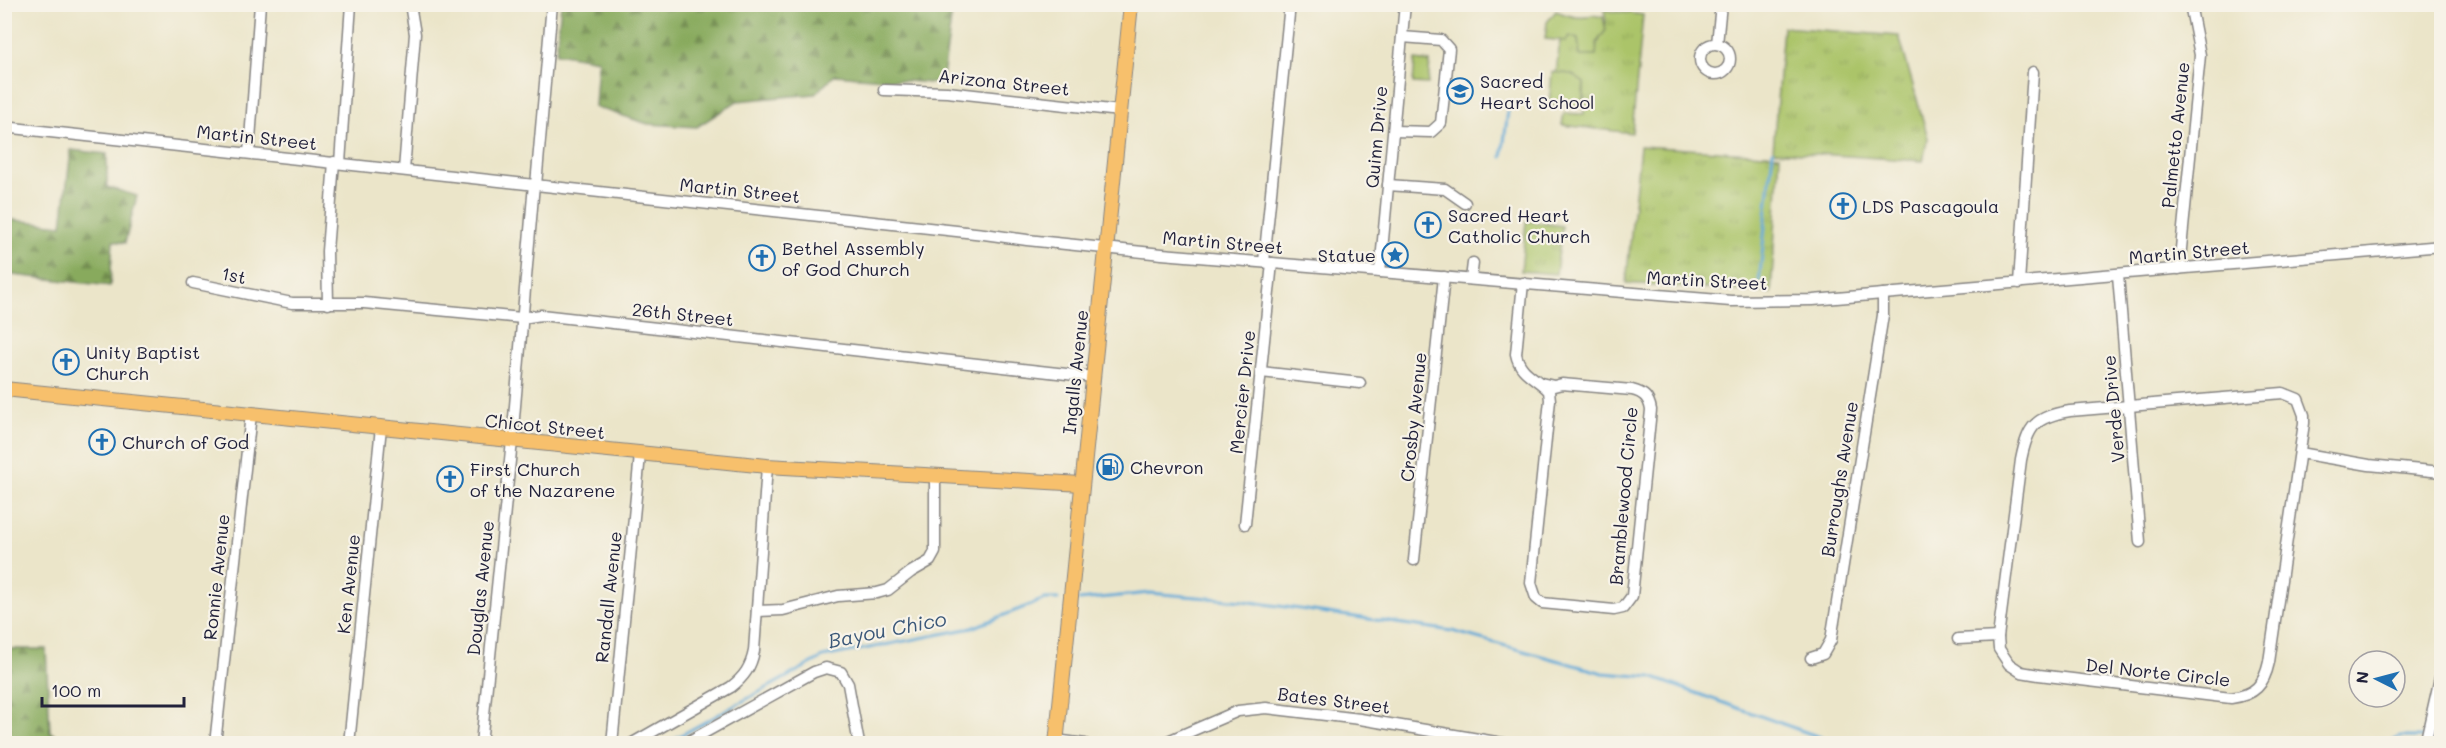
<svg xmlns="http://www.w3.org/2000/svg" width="2446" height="748" font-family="Mali,sans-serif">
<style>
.grass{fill:url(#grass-tufts);stroke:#667352;stroke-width:1.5}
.forest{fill:url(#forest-firs);stroke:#55664c;stroke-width:1.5}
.park{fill:#abc469;stroke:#667352;stroke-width:1.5}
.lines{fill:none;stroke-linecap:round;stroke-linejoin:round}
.stream{stroke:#60a9d7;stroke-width:3}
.minor-casing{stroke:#868482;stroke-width:13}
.major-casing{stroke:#868482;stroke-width:16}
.minor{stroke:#fff;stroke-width:10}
.major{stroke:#f7c06c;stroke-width:14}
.labels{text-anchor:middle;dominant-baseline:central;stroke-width:4.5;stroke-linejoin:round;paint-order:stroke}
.poi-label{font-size:18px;fill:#22223b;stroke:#f7f3e8;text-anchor:start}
.street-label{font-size:18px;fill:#22223b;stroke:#f7f3e8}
.water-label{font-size:20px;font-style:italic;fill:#3b5879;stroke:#f7f3e8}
</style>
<defs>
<pattern id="grass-tufts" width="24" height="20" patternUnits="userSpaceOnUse" patternTransform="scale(1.5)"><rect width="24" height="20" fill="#abc469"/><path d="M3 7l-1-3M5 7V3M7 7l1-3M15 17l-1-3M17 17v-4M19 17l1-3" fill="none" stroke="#93a85c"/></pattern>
<pattern id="forest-firs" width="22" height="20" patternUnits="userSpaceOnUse" patternTransform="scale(1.5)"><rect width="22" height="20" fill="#88aa5d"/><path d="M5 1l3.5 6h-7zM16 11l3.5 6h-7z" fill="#6f8a4e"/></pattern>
</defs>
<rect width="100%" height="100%" fill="#f7f3e8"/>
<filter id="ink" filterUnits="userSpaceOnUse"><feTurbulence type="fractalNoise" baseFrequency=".0167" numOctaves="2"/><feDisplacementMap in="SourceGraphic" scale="12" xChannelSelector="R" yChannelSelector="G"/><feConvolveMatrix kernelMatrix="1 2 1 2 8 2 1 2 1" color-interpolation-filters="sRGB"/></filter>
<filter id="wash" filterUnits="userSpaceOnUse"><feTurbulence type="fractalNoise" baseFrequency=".008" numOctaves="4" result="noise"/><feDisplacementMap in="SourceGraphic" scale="24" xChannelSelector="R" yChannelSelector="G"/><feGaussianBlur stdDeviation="1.35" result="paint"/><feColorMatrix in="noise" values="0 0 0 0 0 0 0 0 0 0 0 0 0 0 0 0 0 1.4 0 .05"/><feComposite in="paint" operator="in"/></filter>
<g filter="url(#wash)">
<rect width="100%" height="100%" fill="#ebe5c9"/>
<!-- grass -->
<g class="grass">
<polygon points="1604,10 1643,15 1632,133 1562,125 1564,113 1584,114 1584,83 1571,74 1556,73 1560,40 1566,40 1567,35 1578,39 1580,56 1599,41 1606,22"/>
<polygon points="1783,27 1899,36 1928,138 1923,161 1773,151"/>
<polygon points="1640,146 1780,155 1771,293 1626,283"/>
<polygon points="1526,221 1562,226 1556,274 1521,271"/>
</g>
<!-- forest -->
<g class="forest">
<polygon points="561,5 561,4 953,5 942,84 835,75 815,94 737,101 697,127 648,124 595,107 598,60 556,53"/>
<polygon points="71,150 107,154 107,187 137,196 125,243 113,241 110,286 5,274 5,219 62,225"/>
<polygon points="5,649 46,649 50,732 68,743 5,743"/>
</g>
<!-- park -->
<g class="park">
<path d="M1556,11C1566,15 1582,21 1592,15L1603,17L1606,30L1597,42L1596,56H1580L1578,39L1569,36L1566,41L1545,39L1547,22Z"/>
<polygon points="1415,60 1430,62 1428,84 1413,83"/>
<polygon points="1552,72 1571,74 1584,83 1582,107 1549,104"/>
</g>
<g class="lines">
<!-- stream -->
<g class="stream">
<polyline points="1502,157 1508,111"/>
<polyline points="1758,292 1773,151"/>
<polyline points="1079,600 1150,593 1244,601 1452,631 1603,673 1651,677 1839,744"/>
<polyline points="2430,737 2442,738"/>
<polyline points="665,744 823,657 972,628 1045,599 1058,599"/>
<polyline points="2385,744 2400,737 2424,737"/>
</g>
</g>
</g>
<g filter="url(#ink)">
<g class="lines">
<!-- minor casing -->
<g class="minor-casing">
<g id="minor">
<circle cx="1715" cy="59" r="15"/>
<polyline points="1717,44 1721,4"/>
<polyline points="884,90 947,92 1120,111"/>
<polyline points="4,127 984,234 1027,240 1162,254 1731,301 1813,300 2442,246"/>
<polyline points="1394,131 1431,132 1441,123 1449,49 1441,40 1402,37"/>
<polyline points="249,153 260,4"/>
<polyline points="340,163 351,4"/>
<polyline points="404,170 415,34 410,4"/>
<polyline points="536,185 552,4"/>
<polyline points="1388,185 1445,189 1465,203"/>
<polyline points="1264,262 1290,4"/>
<polyline points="2179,269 2200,55 2190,4"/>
<polyline points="1380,272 1405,4"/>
<polyline points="2118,275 2140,542"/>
<polyline points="1471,279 1473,263"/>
<polyline points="193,283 292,303 364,303 522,318 541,315 1093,377"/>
<path d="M1523,283L1516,354C1520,374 1536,377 1549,391L1550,400L1531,583L1536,598L1542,603L1614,610L1623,608L1632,596L1651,410C1649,398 1644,393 1632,390L1562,384L1554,386L1541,383"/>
<polyline points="2019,283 2033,72"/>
<polyline points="328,304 327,251 334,162"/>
<polyline points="1261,372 1360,383"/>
<path d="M2283,393L2298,399L2304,415V423L2269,662C2264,685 2255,695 2231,698L2039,675L2021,672L2009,664L1999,649L1998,637L2021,460C2028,425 2035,417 2070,411Z"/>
<polyline points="2300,453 2369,465 2442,472"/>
<polyline points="1245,524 1272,263"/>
<polyline points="1414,560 1444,277"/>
<polyline points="757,611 783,610 838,596 877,593 888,590 911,572 930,561 935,552 935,475"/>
<polyline points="1958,639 1998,637"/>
<polyline points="1811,658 1823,654 1831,640 1883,315 1883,294"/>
<polyline points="1056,740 1085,744"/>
<polyline points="215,744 251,414"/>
<polyline points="349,744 381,427"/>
<polyline points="481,744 512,441 534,184"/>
<polyline points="612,744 640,455"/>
<path d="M631,744L731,687C744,677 751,667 754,651L767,466"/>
<polyline points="684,744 814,672 826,668 841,672 848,684 859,744"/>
<polyline points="1161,744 1238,711 1266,708 1360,719 1508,744"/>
<polyline points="2425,744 2442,669"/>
</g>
</g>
<!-- major casing -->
<g class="major-casing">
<g id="major">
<polyline points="4,389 767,466 1082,484"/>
<polyline points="1056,744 1131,4"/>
</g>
</g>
<!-- minor -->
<use href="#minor" class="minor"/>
<!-- major -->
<use href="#major" class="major"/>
</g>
</g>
<!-- icons -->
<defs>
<g id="school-ring" transform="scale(1.35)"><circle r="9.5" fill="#f7f3e8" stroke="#1f6fb2" stroke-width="1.5"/><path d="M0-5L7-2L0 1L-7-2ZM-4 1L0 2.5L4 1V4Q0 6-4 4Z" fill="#1f6fb2"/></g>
<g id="church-ring" transform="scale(1.35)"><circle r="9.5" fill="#f7f3e8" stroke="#1f6fb2" stroke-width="1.5"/><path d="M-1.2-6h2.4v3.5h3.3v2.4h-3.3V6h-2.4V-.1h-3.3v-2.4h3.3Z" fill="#1f6fb2"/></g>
<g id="sight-ring" transform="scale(1.35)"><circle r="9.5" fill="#f7f3e8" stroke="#1f6fb2" stroke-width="1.5"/><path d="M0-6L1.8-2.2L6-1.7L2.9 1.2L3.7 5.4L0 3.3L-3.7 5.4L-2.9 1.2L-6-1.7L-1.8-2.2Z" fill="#1f6fb2"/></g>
<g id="fuel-ring" transform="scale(1.35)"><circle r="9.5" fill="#f7f3e8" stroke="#1f6fb2" stroke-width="1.5"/><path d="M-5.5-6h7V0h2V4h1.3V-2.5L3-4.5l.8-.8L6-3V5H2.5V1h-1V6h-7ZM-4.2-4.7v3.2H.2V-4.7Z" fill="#1f6fb2"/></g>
</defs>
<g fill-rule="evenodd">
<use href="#school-ring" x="1460" y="91"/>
<use href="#church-ring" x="1843" y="206"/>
<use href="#church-ring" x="1428" y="225"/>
<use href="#sight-ring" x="1395" y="255"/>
<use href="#church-ring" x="762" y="258"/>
<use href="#church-ring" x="66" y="362"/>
<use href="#church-ring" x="102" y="442"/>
<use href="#fuel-ring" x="1110" y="467"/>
<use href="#church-ring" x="450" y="479"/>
</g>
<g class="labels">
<!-- poi labels -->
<g class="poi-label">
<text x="1480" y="81">Sacred<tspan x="1480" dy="21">Heart School</tspan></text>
<text x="1862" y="206">LDS Pascagoula</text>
<text x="1448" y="215">Sacred Heart<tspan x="1448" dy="21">Catholic Church</tspan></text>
<text x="782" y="248">Bethel Assembly<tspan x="782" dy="21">of God Church</tspan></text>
<text x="1376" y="255" text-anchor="end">Statue</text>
<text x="86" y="352">Unity Baptist<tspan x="86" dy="21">Church</tspan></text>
<text x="122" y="442">Church of God</text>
<text x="1130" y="467">Chevron</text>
<text x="470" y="469">First Church<tspan x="470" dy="21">of the Nazarene</tspan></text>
</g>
<!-- street labels -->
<g class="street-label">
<text transform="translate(1004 82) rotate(6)">Arizona Street</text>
<text transform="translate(2175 135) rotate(-84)">Palmetto Avenue</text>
<text transform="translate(257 137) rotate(6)">Martin Street</text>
<text transform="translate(1376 137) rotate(-85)">Quinn Drive</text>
<text transform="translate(740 190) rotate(6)">Martin Street</text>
<text transform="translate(1223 242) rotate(5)">Martin Street</text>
<text transform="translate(2189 252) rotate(-5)">Martin Street</text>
<text transform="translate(234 275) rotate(12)">1st</text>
<text transform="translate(1707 280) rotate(3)">Martin Street</text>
<text transform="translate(683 314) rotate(6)">26th Street</text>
<text transform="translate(1075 372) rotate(-84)">Ingalls Avenue</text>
<text transform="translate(1242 392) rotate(-84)">Mercier Drive</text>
<text transform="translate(2113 409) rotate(-95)">Verde Drive</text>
<text transform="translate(1413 417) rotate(-84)">Crosby Avenue</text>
<text transform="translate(545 426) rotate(6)">Chicot Street</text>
<text transform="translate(1839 479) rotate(-81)">Burroughs Avenue</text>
<text transform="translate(1623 496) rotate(-85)">Bramblewood Circle</text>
<text transform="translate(216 577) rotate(-84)">Ronnie Avenue</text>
<text transform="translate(348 584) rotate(-84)">Ken Avenue</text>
<text transform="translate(480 588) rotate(-84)">Douglas Avenue</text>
<text transform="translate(608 597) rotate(-84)">Randall Avenue</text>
<text transform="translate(2158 672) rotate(6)">Del Norte Circle</text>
<text transform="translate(1334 700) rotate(7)">Bates Street</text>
</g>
<!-- water labels -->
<g class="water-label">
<text transform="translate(887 629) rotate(-11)">Bayou Chico</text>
</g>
</g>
<!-- margin -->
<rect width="2446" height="748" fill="none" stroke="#f7f3e8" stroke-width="24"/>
<!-- north arrow -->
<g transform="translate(2377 679) rotate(276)"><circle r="28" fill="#f7f3e8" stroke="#a29fa3" stroke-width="1.5"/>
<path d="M0-4.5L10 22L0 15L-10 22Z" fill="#1f6fb2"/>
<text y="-9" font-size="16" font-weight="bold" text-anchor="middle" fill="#22223b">N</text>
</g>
<!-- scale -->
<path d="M42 697v9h142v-9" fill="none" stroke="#22223b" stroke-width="3"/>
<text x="51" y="697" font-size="18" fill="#22223b" stroke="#f7f3e8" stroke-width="4.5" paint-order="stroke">100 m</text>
</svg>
